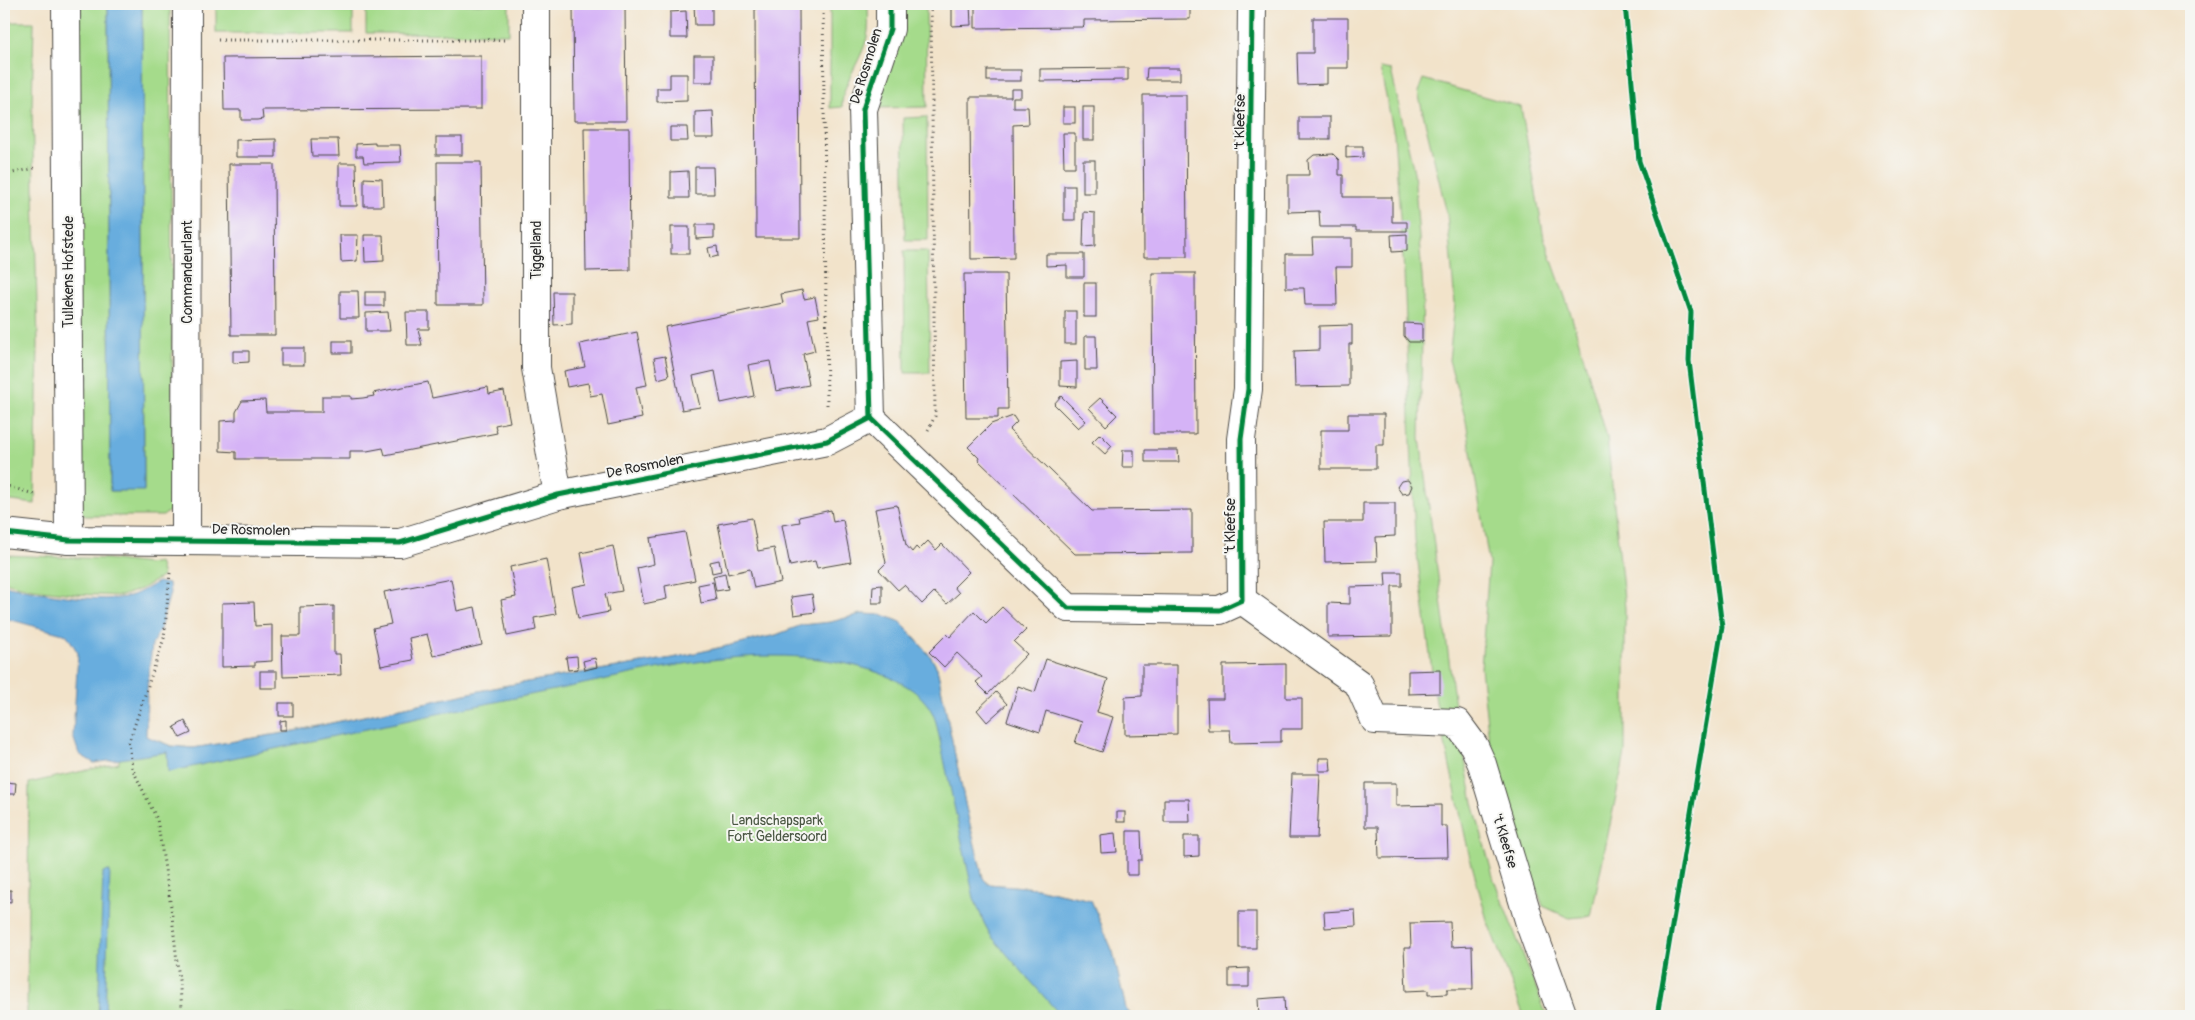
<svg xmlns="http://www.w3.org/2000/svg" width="2195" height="1020" font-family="Pangolin,sans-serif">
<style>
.green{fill:#a5db8b;stroke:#68835b}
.water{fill:#67adde;stroke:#496c84}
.building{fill:#d5b3f6}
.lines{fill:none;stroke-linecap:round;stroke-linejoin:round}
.minor-casing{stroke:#494743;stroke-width:30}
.path{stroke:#494743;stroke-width:3;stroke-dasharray:1 4;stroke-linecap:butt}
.minor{stroke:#fff;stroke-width:28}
.cycleway-casing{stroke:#f6f6f2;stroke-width:8}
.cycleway{stroke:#00873e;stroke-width:5}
.labels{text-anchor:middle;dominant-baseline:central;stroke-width:4;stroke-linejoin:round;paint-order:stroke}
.street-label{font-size:14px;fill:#2b2b2b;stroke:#f6f6f2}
.park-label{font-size:14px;fill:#4a5743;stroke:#f6f6f2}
</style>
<rect width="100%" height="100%" fill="#f6f6f2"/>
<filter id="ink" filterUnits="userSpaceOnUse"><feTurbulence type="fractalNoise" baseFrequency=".02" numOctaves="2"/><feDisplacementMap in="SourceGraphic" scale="10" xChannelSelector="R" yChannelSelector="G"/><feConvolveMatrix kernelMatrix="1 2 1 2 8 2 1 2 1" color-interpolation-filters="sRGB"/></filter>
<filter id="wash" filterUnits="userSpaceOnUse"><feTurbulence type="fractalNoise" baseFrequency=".0096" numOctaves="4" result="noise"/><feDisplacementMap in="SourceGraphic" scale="20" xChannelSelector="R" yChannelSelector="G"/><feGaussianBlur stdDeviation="1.12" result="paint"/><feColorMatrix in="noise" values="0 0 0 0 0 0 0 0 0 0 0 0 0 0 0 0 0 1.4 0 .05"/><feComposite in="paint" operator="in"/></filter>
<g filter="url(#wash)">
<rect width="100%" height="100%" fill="#f2e3ca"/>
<!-- green -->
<g class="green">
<polygon points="76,4 108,4 110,491 144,490 142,4 170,4 173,508 163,516 85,516 80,509"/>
<rect x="216" y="4" width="137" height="29"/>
<polygon points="366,4 509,4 509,34 366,33"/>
<path d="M830,4H868C868,13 869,22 868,31C865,58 842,80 842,107L830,108Z"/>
<polygon points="899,4 926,4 927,107 874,108"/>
<polygon points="4,22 34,22 32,109 38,344 35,504 4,500"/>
<polygon points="1380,68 1391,70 1414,172 1423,290 1420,438 1455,706 1473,803 1494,880 1547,1016 1524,1016 1487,920 1469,854 1436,702 1415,539 1404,272 1394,134"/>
<polygon points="1423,79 1521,107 1544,238 1570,311 1607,437 1625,608 1625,753 1591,916 1569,918 1543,906 1519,842 1489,741 1481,668 1489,563 1466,421 1449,360 1455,304 1447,214 1418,92"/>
<polygon points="927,117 928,240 905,240 903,118"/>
<polygon points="904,251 928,251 930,373 905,373"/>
<polygon points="4,555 108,559 148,564 159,562 163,576 141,589 121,596 74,594 32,589 4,582"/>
<polygon points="861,614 883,615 901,622 931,657 937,668 966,808 983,878 988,884 1036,888 1091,900 1113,952 1126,1009 1132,1016 27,1016 29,783 119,763 119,750 160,741 171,746 194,748 290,732 503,686 678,657 776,635 802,625 831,622"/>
</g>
<!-- water -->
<g class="water">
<polygon points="108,4 142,4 144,491 110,491"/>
<path d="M158,582L169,584L170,593L160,629L152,645L147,690L146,736L171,746L193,748L290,732L503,686L678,657L776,635L802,625L831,622L861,614L883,615L901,622L931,657L937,668L966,808L983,878L988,884L1036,888L1091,900L1113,952L1126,1009L1132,1016H1061L991,936L984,923L974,898L936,722C934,716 931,709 927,704C900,668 820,656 777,656C704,655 630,675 559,689C428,715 298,744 168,772L167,752L94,763L79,754L73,736L78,653L67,635L4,618V585C37,592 93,603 126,597C137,595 148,587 158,582Z"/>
<polygon points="110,871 105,1016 98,1016 103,872"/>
</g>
<g id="blocks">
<!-- building -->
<g class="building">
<polygon points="573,4 625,4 626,121 574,121"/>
<polygon points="694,4 712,4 712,25 695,25"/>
<polygon points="755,4 799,4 800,238 756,238"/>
<polygon points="952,4 970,4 971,25 952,26"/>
<polygon points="975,4 1190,4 1190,19 1084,20 1084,26 1083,27 975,28"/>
<polygon points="686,11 687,38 670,38 670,12"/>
<polygon points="1313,18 1348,18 1348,68 1327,68 1327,84 1298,85 1297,53 1313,53"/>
<rect x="694" y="55" width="19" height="27"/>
<polygon points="481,56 481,109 262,110 263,119 257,120 241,120 241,110 224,110 223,58"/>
<polygon points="1128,68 1128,80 1040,81 1040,69"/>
<polygon points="1147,68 1180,68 1180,80 1146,80"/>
<rect x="987" y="70" width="34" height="11"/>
<polygon points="670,74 687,74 687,101 657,102 657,88 670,88"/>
<polygon points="1011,89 1021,89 1021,97 1013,97 1013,107 1028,107 1029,124 1013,125 1014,258 971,259 970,97 1011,97"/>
<polygon points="1143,95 1186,95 1187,257 1144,257"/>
<rect x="1063" y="107" width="12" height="16"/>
<rect x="1083" y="107" width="11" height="33"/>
<polygon points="713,111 714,138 695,138 695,112"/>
<rect x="1299" y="117" width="31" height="22"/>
<polygon points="670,127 687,127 688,141 670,141"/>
<polygon points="584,128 629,128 630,270 586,271"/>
<polygon points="1063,133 1075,133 1075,167 1064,167"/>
<rect x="436" y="137" width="26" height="18"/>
<polygon points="276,139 276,157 236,157 236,140"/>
<polygon points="311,139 338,139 339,156 312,156"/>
<polygon points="375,143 375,145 400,145 401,162 364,163 363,156 356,156 356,144"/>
<polygon points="1346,146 1363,146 1363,157 1346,158"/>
<polygon points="1333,154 1339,160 1339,175 1343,175 1343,197 1392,197 1392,222 1407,222 1407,231 1356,231 1356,227 1320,227 1319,211 1288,212 1288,175 1309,175 1308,160 1314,155"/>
<rect x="1083" y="160" width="12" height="33"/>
<polygon points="437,162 481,162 483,305 438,305"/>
<polygon points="339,163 356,163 357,206 339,206"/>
<polygon points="229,164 274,164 275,335 231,335"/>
<polygon points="695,167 713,167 714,194 695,194"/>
<polygon points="688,171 689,198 671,198 671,172"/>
<polygon points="364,178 382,179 383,206 364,206"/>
<rect x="1064" y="186" width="11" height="34"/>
<polygon points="1084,212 1095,213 1095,246 1083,247"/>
<polygon points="696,225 714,225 714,238 696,239"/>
<rect x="671" y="227" width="18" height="27"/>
<polygon points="1407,234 1407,251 1392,252 1391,235"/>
<polygon points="340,235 358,235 357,261 341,262"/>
<polygon points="364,235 383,235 384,261 365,262"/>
<polygon points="1312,238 1352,238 1352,267 1336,267 1337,305 1305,305 1304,288 1286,288 1286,254 1313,254"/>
<polygon points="717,246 718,256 710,258 708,248"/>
<polygon points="1046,254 1084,254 1084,277 1067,277 1067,265 1046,266"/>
<polygon points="1152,273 1195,273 1196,434 1153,434"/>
<polygon points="964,274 1006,274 1008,409 998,409 998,418 966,418"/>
<rect x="1084" y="283" width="12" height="34"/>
<polygon points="802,290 804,299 815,297 819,317 808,319 815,351 803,354 809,385 776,391 770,361 748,365 754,396 721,403 715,371 693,376 700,407 682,410 665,327 783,303 781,294"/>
<polygon points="340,291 358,291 359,318 340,318"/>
<rect x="365" y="292" width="19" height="14"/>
<polygon points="553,292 572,292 572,324 554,325"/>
<rect x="1065" y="311" width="11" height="33"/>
<polygon points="388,312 390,331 366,331 366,313"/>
<polygon points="406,312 429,312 429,329 418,329 422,345 407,345"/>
<polygon points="1404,323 1422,324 1422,342 1409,342 1404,336"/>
<polygon points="1352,325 1352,344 1349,344 1349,386 1295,387 1294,351 1319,350 1319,326"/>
<polygon points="637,332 647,385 636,387 642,418 608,425 602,394 590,396 588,383 567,387 564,371 585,367 580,344"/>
<polygon points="1085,336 1096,336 1097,370 1085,370"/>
<rect x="333" y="341" width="18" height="12"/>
<rect x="281" y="348" width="23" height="17"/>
<polygon points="233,351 249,351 249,362 233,363"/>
<polygon points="665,356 669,376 658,379 654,358"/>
<polygon points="1077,361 1077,387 1060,386 1060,362"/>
<polygon points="428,382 432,398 488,387 489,394 504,391 510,422 495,425 497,433 385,455 383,448 367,451 350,451 350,459 236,459 236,452 220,451 220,421 236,420 236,412 242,401 265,400 266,412 322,412 322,396 351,396 351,399 363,398 374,396 373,393"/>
<polygon points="1061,396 1086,421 1078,428 1054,404"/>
<polygon points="1100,398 1117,415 1106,426 1089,408"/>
<polygon points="1348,414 1384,414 1384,445 1376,445 1376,469 1321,469 1321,430 1348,430"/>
<polygon points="1013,416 1017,422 1009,430 1092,511 1192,510 1192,553 1075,554 978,460 979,458 968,447 991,424"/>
<polygon points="1100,434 1112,446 1105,454 1092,442"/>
<polygon points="1123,450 1134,450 1134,467 1122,467"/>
<polygon points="1145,450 1178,450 1179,462 1145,462"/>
<polygon points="1408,480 1412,486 1409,493 1402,494 1397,487 1401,481"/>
<polygon points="1363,503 1395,503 1395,536 1376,537 1377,561 1325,562 1324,522 1363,522"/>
<polygon points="897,505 906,545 912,552 916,547 919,550 928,541 936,550 942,544 969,572 954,587 959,593 947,604 934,592 922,604 904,585 898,590 879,570 886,563 875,509"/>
<polygon points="831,510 833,522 843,520 851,562 817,568 815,561 790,566 782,525 800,522 799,517"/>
<polygon points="752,518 758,551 774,548 781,582 754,588 750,569 728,574 718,524"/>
<polygon points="685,532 695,580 665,586 667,599 644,604 637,568 654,564 650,538"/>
<polygon points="613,546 622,591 605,594 609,612 578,618 572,587 587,584 581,553"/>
<polygon points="546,559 556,614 534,618 536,630 507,636 501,600 516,597 510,567"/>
<polygon points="719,560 721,571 712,573 710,562"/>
<polygon points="1385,572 1402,572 1402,586 1392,586 1392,636 1328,637 1328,603 1350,604 1350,587 1386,586"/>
<polygon points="725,573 728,589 716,591 713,576"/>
<polygon points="451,579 457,611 475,607 482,645 433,656 427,634 409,638 413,660 381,666 373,628 391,624 384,592"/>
<polygon points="713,582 716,600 701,603 698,585"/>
<polygon points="882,585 882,603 872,603 873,586"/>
<polygon points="812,594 815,612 794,615 791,597"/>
<polygon points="254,602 255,626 272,625 272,661 255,662 255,666 222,667 222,603"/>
<polygon points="334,606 334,654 340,654 341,675 283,677 282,636 300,636 300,607"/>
<polygon points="1002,607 1026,630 1014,642 1027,654 988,694 976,682 982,677 957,653 944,667 929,652 947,634 950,637 974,611 986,623"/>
<polygon points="577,656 578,669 568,670 566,657"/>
<polygon points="595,658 597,667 585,670 583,661"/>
<polygon points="1046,659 1108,679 1097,712 1113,717 1102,752 1075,743 1082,722 1046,711 1040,732 1007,721 1018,686 1035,692"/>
<polygon points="1286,664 1286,698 1302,698 1302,729 1281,729 1281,742 1231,743 1230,730 1208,730 1207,699 1223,699 1223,665"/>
<polygon points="1142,665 1177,665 1177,734 1125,735 1125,697 1142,696"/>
<polygon points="1440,670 1440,693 1408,694 1408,671"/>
<rect x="260" y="671" width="17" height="17"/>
<polygon points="996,692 1007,704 987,722 977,710"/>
<rect x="279" y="703" width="14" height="13"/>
<polygon points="286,720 286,730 280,730 280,721"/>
<polygon points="185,721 191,733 180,738 174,727"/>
<polygon points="1319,758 1330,758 1331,771 1319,771"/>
<polygon points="1292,774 1320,774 1317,838 1289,838"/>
<polygon points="4,782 16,783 15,794 4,794"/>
<polygon points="1365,783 1396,783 1396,806 1441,805 1441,826 1447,826 1448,857 1379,858 1378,827 1365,827"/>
<polygon points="1164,799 1189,799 1190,822 1164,822"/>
<rect x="1117" y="812" width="8" height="10"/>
<polygon points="1127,831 1141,831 1142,860 1138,860 1138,875 1127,875"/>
<polygon points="1115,833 1117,852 1101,853 1100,835"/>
<polygon points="1184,836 1199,836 1199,856 1184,857"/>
<polygon points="4,890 11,890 11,902 4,901"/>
<polygon points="1355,910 1356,926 1325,928 1324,912"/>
<rect x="1239" y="912" width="17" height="36"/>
<polygon points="1450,922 1451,947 1472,946 1473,989 1447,989 1447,994 1428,995 1428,990 1406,991 1404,948 1411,948 1410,923"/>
<polygon points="1249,968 1249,987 1229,987 1229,969"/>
<polygon points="1284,997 1285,1016 1259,1016 1258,999"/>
</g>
</g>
</g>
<g filter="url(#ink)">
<use href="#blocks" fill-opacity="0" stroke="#494743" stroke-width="1"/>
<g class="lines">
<!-- minor casing -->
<g class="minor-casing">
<g id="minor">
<polyline points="66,4 69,540"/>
<polyline points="536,4 536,368 558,495"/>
<polyline points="871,418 1068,608 1220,610 1242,600 1241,439 1248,389 1252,4"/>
<polyline points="4,533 69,540 400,543 558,495 827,441 871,418 863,109 890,29 890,4"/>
<polyline points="186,540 187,4"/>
<polyline points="1242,600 1359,684 1375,720 1457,723 1474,746 1482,764 1531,927 1563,1016"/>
</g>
</g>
<!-- path -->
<g class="path">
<polyline points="823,4 827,406"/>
<polyline points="218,40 504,40"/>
<polyline points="4,175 35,168"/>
<polyline points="928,430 935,416 931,4"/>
<polyline points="4,485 37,495"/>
<polyline points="170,573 164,638 129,742 132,768 157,819 171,907 183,1016"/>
<polyline points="597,1016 606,1016"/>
</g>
<!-- minor -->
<use href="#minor" class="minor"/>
<!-- cycleway casing -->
<g class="cycleway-casing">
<g id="cycleway">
<polyline points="1625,4 1639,161 1691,312 1689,361 1722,627 1657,1016"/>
<polyline points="871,418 1068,608 1220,610 1242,600 1241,439 1248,389 1252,4"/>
<polyline points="4,533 69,540 400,543 558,495 827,441 871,418 863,109 890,29 890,4"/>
</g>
</g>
<!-- cycleway -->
<use href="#cycleway" class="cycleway"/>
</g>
</g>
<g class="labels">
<!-- street labels -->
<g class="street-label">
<text transform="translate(866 66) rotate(-73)">De Rosmolen</text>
<text transform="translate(1240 122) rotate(-89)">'t Kleefse</text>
<text transform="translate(536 250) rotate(-90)">Tiggelland</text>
<text transform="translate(68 272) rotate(-90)">Tullekens Hofstede</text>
<text transform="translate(187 272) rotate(-90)">Commandeurlant</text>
<text transform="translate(645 466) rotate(-11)">De Rosmolen</text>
<text transform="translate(1230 526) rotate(-90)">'t Kleefse</text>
<text transform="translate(251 530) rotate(1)">De Rosmolen</text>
<text transform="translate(1505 841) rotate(73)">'t Kleefse</text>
</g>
<!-- park labels -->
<g class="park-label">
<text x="777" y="820">Landschapspark<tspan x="777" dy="16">Fort Geldersoord</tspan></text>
</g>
</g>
<!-- margin -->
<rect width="2195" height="1020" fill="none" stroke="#f6f6f2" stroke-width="20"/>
</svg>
